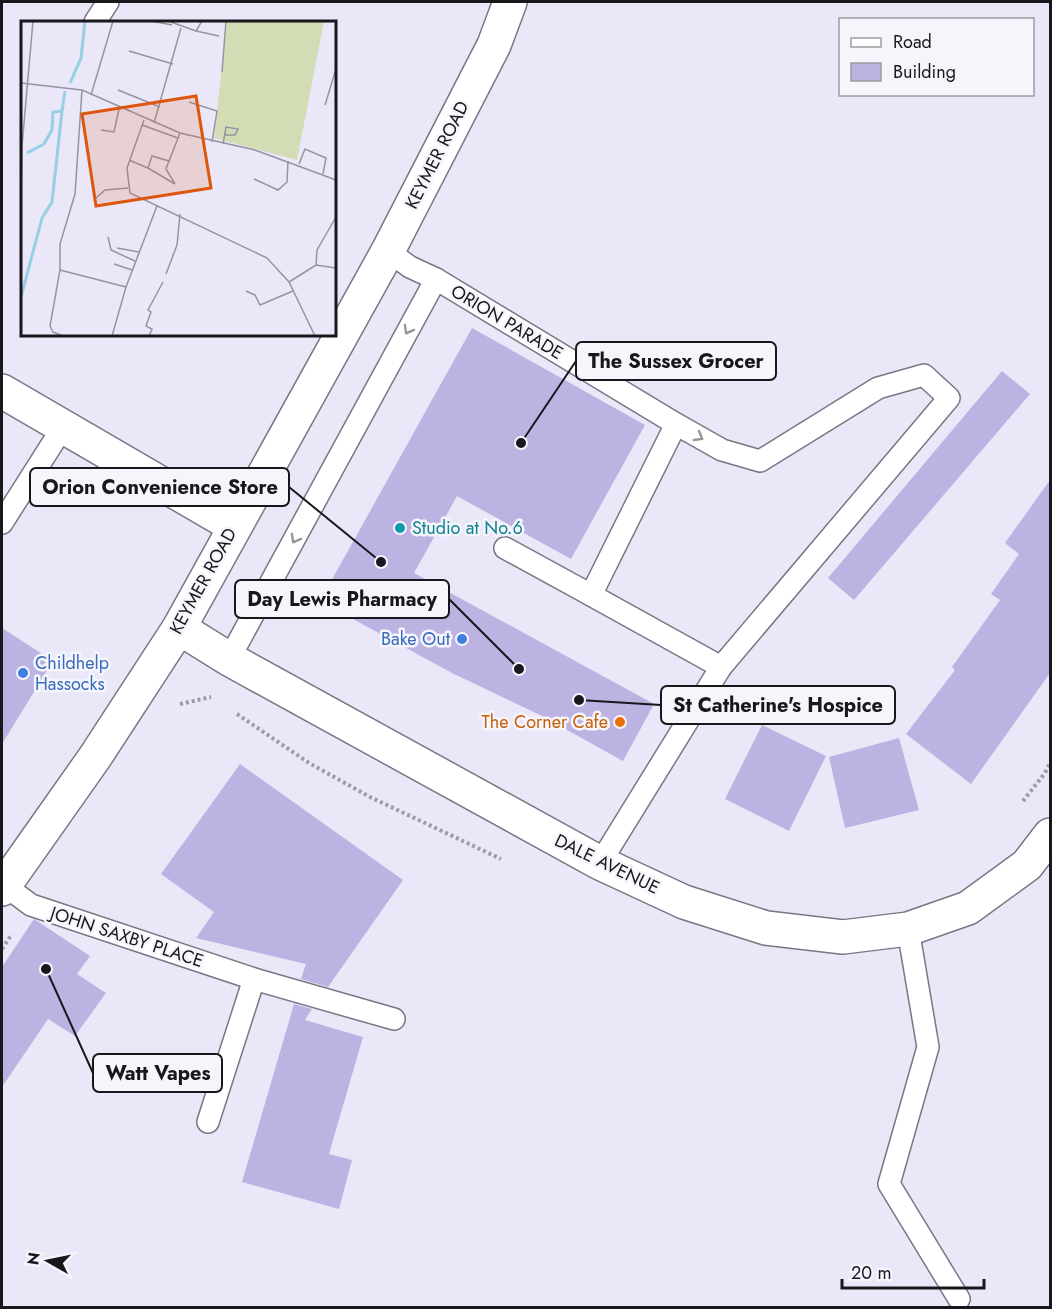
<svg xmlns="http://www.w3.org/2000/svg" width="1052" height="1309" font-family="Jost,sans-serif">
<style>
.building{fill:#bdb3e2}
.lines{fill:none;stroke-linecap:round;stroke-linejoin:round}
.lane-casing{stroke:#797685;stroke-width:24}
.street-casing{stroke:#797685;stroke-width:36}
.secondary-casing{stroke:#797685;stroke-width:36}
.path{stroke:#9e9ba8;stroke-width:4;stroke-dasharray:3 3;stroke-linecap:butt}
.lane{stroke:#fff;stroke-width:21}
.street{stroke:#fff;stroke-width:33}
.secondary{stroke:#fff;stroke-width:33}
.oneway{stroke:#979799}
.culture-dot{fill:#0f9aa8;stroke:#f7f5fc;stroke-width:2}
.shop-dot{fill:#3f7fe0;stroke:#f7f5fc;stroke-width:2}
.food-dot{fill:#e8710a;stroke:#f7f5fc;stroke-width:2}
.labels{text-anchor:middle;dominant-baseline:central;stroke-width:5;stroke-linejoin:round;paint-order:stroke}
.street-label{font-size:18px;fill:#18171c;stroke:#f7f5fc}
.culture-label{font-size:18px;fill:#0d838f;stroke:#f7f5fc;text-anchor:start}
.shop-label{font-size:18px;fill:#366cbe;stroke:#f7f5fc;text-anchor:end}
.food-label{font-size:18px;fill:#c56008;stroke:#f7f5fc;text-anchor:end}
.inset-river{fill:none;stroke:#96cfe6;stroke-width:3}
.inset-road{fill:none;stroke:#9694a0;stroke-width:1.5}
.view{fill:#de560d;fill-opacity:0.15;stroke:#de560d;stroke-width:3}
.inset-edge{fill:none;stroke:#18171c;stroke-width:3}
.leader{fill:none;stroke:#18171c;stroke-width:2}
.callout-dot{fill:#18171c;stroke:#f7f5fc;stroke-width:2}
.callout{fill:#f7f5fc;stroke:#18171c;stroke-width:2}
.callout-label{font-size:20px;text-anchor:middle;font-weight:bold;fill:#18171c}
</style>
<rect width="100%" height="100%" fill="#eae7f8"/>
<!-- building -->
<g class="building">
<polygon points="472,328 645,425 571,559 457,496 414,573 654,704 623,761 540,715 452,673 320,601"/>
<polygon points="1002,371 1030,394 854,600 828,578"/>
<polygon points="1050,480 1050,673 971,784 906,734 955,670 952,667 1000,600 991,594 1019,554 1005,543"/>
<polygon points="2,628 53,661 2,744"/>
<polygon points="762,725 826,756 789,831 725,799"/>
<polygon points="899,738 919,810 845,828 829,757"/>
<polygon points="240,764 403,880 328,987 301,979 306,964 196,938 214,912 161,874"/>
<polygon points="34,919 90,956 77,974 106,993 75,1036 48,1019 2,1087 2,967"/>
<polygon points="294,1004 312,1009 305,1020 363,1037 329,1154 352,1160 339,1209 242,1182"/>
</g>
<g class="lines">
<!-- lane casing -->
<g class="lane-casing">
<g id="lane">
<polyline points="95,22 108,2"/>
<polyline points="388,251 410,267 436,279 676,424 591,595 721,667 600,863"/>
<polyline points="676,424 722,450 760,461 878,388 924,375 949,398 721,667"/>
<polyline points="2,523 63,427"/>
<polyline points="505,548 591,595"/>
<polyline points="229,659 436,279"/>
<polyline points="4,885 31,905 254,979 208,1122"/>
<polyline points="908,929 928,1047 889,1184 959,1299"/>
<polyline points="254,979 394,1019"/>
</g>
</g>
<!-- street casing -->
<g class="street-casing">
<g id="street">
<polyline points="2,391 234,526"/>
<polyline points="179,628 229,659 600,863 684,902 766,928 843,937 908,929 968,908 1027,865 1050,835"/>
</g>
</g>
<!-- secondary casing -->
<g class="secondary-casing">
<polyline id="secondary" points="2,889 95,757 179,628 388,251 494,45 510,2"/>
</g>
<!-- path -->
<g class="path">
<polyline points="180,704 211,697"/>
<polyline points="237,714 309,763 370,797 501,859"/>
<polyline points="1023,801 1045,773 1050,763"/>
<polyline points="2,949 12,934"/>
</g>
<!-- lane -->
<use href="#lane" class="lane"/>
<!-- street -->
<use href="#street" class="street"/>
<!-- secondary -->
<use href="#secondary" class="secondary"/>
</g>
<!-- one-way arrows -->
<defs><path id="oneway-chevron" d="M-2-3.5L2.5 0L-2 3.5" fill="none" stroke-width="1.6" stroke-linecap="round" stroke-linejoin="round" transform="scale(1.5)"/></defs>
<g class="oneway">
<use href="#oneway-chevron" transform="translate(408 330) rotate(119)"/>
<use href="#oneway-chevron" transform="translate(699 437) rotate(30)"/>
<use href="#oneway-chevron" transform="translate(295 539) rotate(119)"/>
</g>
<!-- markers -->
<circle class="culture-dot" cx="400" cy="528" r="6"/>
<g class="shop-dot">
<circle cx="462" cy="639" r="6"/>
<circle cx="23" cy="673" r="6"/>
</g>
<circle class="food-dot" cx="620" cy="722" r="6"/>
<g class="labels">
<!-- street labels -->
<g class="street-label">
<text transform="translate(437 155) rotate(-63)">KEYMER ROAD</text>
<text transform="translate(507 322) rotate(31)">ORION PARADE</text>
<text transform="translate(203 581) rotate(-61)">KEYMER ROAD</text>
<text transform="translate(607 864) rotate(26)">DALE AVENUE</text>
<text transform="translate(127 937) rotate(18)">JOHN SAXBY PLACE</text>
</g>
<!-- culture labels -->
<g class="culture-label">
<text x="412" y="528">Studio at No.6</text>
</g>
<!-- shop labels -->
<g class="shop-label">
<text x="450" y="639">Bake Out</text>
<text x="35" y="663" text-anchor="start">Childhelp<tspan x="35" dy="21">Hassocks</tspan></text>
</g>
<!-- food labels -->
<g class="food-label">
<text x="608" y="722">The Corner Cafe</text>
</g>
</g>
<!-- overview -->
<g transform="translate(21 21)">
<rect width="315" height="315" fill="#eae7f8"/>
<path d="M206,0H303L276,139L193,117Z" fill="#d3ddb5"/>
<path class="inset-river" d="M49,62L60,37L64,0M6,132L23,123L31,109L32,91L41,90L44,70M0,276L21,197L31,181L41,90"/>
<path class="inset-road" d="M130,0L151,4M147,0L175,10L181,0M175,10L198,15M108,30L152,43M201,51L205,0M0,62L61,69L159,112L234,129L315,159M97,69L139,86M70,74L92,0M168,81L196,90L191,121M304,84L315,48M123,99L106,147L109,172L246,237L268,261L294,315M133,102L160,7M121,104L157,117M80,109L93,111L98,88M202,123L205,106L217,108L214,114H204M108,139L127,147L131,135L148,140L159,112M278,143L284,128L305,137L302,153M127,147L154,163L145,148L148,140M233,158L257,169L266,161L267,140M0,176L1,125L12,0M75,177L84,169L107,167M87,216L90,229L114,240M96,227L118,231M93,243L111,249M295,244L296,229L315,196M39,249L105,266M145,253L156,224L159,193M268,261L295,244L315,247M225,270L234,274L239,284L272,270M42,315L32,311L29,305L39,249V223L54,173L61,69M91,315L105,266L136,185M128,315L131,308L125,305L130,291L127,289L142,261"/>
<path class="view" d="M175,75L190,167L75,185L61,93Z"/>
<rect width="315" height="315" class="inset-edge"/>
</g>
<!-- callouts -->
<path class="leader" d="M521 443L576 361M381 562L289 487M519 669L449 599M579 700L661 705M46 969L93 1073"/>
<g class="callout-dot">
<circle cx="521" cy="443" r="6"/>
<circle cx="381" cy="562" r="6"/>
<circle cx="519" cy="669" r="6"/>
<circle cx="579" cy="700" r="6"/>
<circle cx="46" cy="969" r="6"/>
</g>
<g class="callout">
<rect x="576" y="342" width="200" height="38" rx="6"/>
<rect x="30" y="468" width="259" height="38" rx="6"/>
<rect x="235" y="580" width="214" height="38" rx="6"/>
<rect x="661" y="686" width="234" height="38" rx="6"/>
<rect x="93" y="1054" width="129" height="38" rx="6"/>
</g>
<g class="callout-label">
<text x="676" y="368">The Sussex Grocer</text>
<text x="160" y="494">Orion Convenience Store</text>
<text x="342" y="606">Day Lewis Pharmacy</text>
<text x="778" y="712">St Catherine's Hospice</text>
<text x="158" y="1080">Watt Vapes</text>
</g>
<!-- border -->
<rect width="1052" height="1309" fill="none" stroke="#18171c" stroke-width="6"/>
<!-- legend -->
<rect x="839" y="18" width="195" height="78" fill="#f7f5fc" stroke="#9e9ca2" stroke-width="1.5"/>
<rect x="851" y="38" width="30" height="9" fill="#ffffff" stroke="#9e9ca2" stroke-width="1.5"/>
<text x="893" y="48" font-size="18" fill="#18171c">Road</text>
<rect x="851" y="63" width="30" height="18" fill="#bdb3e2" stroke="#9e9ca2" stroke-width="1.5"/>
<text x="893" y="78" font-size="18" fill="#18171c">Building</text>
<!-- north arrow -->
<g transform="translate(48 1261) rotate(279)" stroke="#f7f5fc" stroke-width="4.5" paint-order="stroke">
<path d="M0-4.5L10 22L0 15L-10 22Z" fill="#18171c"/>
<text y="-9" font-size="16" font-weight="bold" text-anchor="middle" fill="#18171c">N</text>
</g>
<!-- scale -->
<path d="M842 1279v9h142v-9" fill="none" stroke="#18171c" stroke-width="3"/>
<text x="851" y="1279" font-size="18" fill="#18171c" stroke="#f7f5fc" stroke-width="4.5" paint-order="stroke">20 m</text>
</svg>
